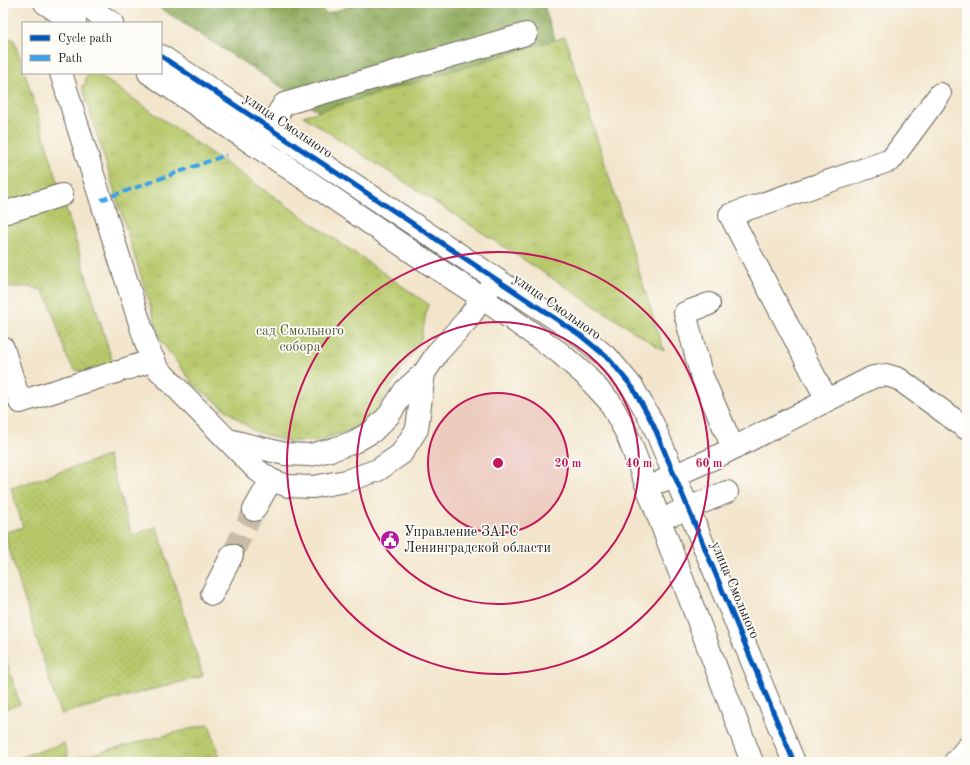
<svg xmlns="http://www.w3.org/2000/svg" width="970" height="765" font-family="'Old Standard TT',serif">
<style>
.grass{fill:url(#grass-dots);stroke:#6a7244}
.forest{fill:url(#forest-crowns);stroke:#57643e}
.park{fill:url(#park-tufts);stroke:#6a7244}
.lines{fill:none;stroke-linecap:round;stroke-linejoin:round}
.minor-tunnel{stroke:#c7bda8;stroke-width:22;stroke-dasharray:22 11;stroke-linecap:butt}
.minor-casing{stroke:#676259;stroke-width:24}
.major-casing{stroke:#676259;stroke-width:24}
.minor{stroke:#fff;stroke-width:22}
.major{stroke:#fff;stroke-width:22}
.quiet{stroke:#3da2ea;stroke-width:4;stroke-dasharray:8 4;stroke-linecap:butt}
.cycleway-casing{stroke:#fdfcf7;stroke-width:8}
.cycleway{stroke:#0057b8;stroke-width:5}
.ring{fill:none;stroke:#c2185b;stroke-width:2}
.labels{text-anchor:middle;dominant-baseline:central;stroke-width:3.5;stroke-linejoin:round;paint-order:stroke}
.street-label{font-size:14px;fill:#1c1c1c;stroke:#fdfcf7}
.park-label{font-size:14px;fill:#535938;stroke:#fdfcf7}
.poi-label{font-size:14px;fill:#1c1c1c;stroke:#fdfcf7;text-anchor:start}
.centre{fill:#c2185b;stroke:#fdfcf7;stroke-width:2}
.ring-label{font-size:12px;text-anchor:middle;font-weight:bold;fill:#c2185b;stroke:#fdfcf7;stroke-width:3.5;stroke-linejoin:round;paint-order:stroke}
</style>
<defs>
<pattern id="grass-dots" width="8" height="8" patternUnits="userSpaceOnUse"><rect width="8" height="8" fill="#b8c96c"/><path d="M2 2h.1M6 6h.1" fill="none" stroke="#9eac5d" stroke-width="1.8" stroke-linecap="round"/></pattern>
<pattern id="forest-crowns" width="20" height="18" patternUnits="userSpaceOnUse"><rect width="20" height="18" fill="#92ad60"/><path d="M2 6a3 3 0 1 1 6 0M12 15a3 3 0 1 1 6 0" fill="none" stroke="#768c4e"/></pattern>
<pattern id="park-tufts" width="24" height="20" patternUnits="userSpaceOnUse"><rect width="24" height="20" fill="#b8c96c"/><path d="M3 7l-1-3M5 7V3M7 7l1-3M15 17l-1-3M17 17v-4M19 17l1-3" fill="none" stroke="#9eac5d"/></pattern>
</defs>
<rect width="100%" height="100%" fill="#fdfcf7"/>
<filter id="ink" filterUnits="userSpaceOnUse"><feTurbulence type="fractalNoise" baseFrequency=".025" numOctaves="2"/><feDisplacementMap in="SourceGraphic" scale="8" xChannelSelector="R" yChannelSelector="G"/><feConvolveMatrix kernelMatrix="1 2 1 2 8 2 1 2 1" color-interpolation-filters="sRGB"/></filter>
<filter id="wash" filterUnits="userSpaceOnUse"><feTurbulence type="fractalNoise" baseFrequency=".012" numOctaves="4" result="noise"/><feDisplacementMap in="SourceGraphic" scale="16" xChannelSelector="R" yChannelSelector="G"/><feGaussianBlur stdDeviation="0.9" result="paint"/><feColorMatrix in="noise" values="0 0 0 0 0 0 0 0 0 0 0 0 0 0 0 0 0 1.4 0 .05"/><feComposite in="paint" operator="in"/></filter>
<g filter="url(#wash)">
<rect width="100%" height="100%" fill="#f2e5cb"/>
<!-- grass -->
<g class="grass">
<polygon points="3,35 14,40 23,68 23,73 25,73 113,364 84,371 75,370 68,360 49,301 42,290 31,287 4,287 3,286"/>
<polygon points="108,456 132,535 157,527 203,676 60,714 4,533 23,527 11,488"/>
</g>
<!-- forest -->
<polygon class="forest" points="152,3 316,3 326,14 354,5 378,3 543,3 647,324"/>
<!-- park -->
<g class="park">
<polygon points="565,37 664,351 303,116"/>
<polygon points="88,73 95,73 99,75 428,304 421,339 379,406 365,422 348,431 318,441 284,441 252,430 194,385 161,341 82,86 86,84 85,78"/>
<polygon points="3,651 20,704 3,710"/>
<polygon points="209,724 221,762 6,762 64,743 69,760"/>
</g>
</g>
<g filter="url(#ink)">
<g class="lines">
<!-- minor-tunnel -->
<polyline class="minor-tunnel" points="232,555 254,510"/>
<!-- minor casing -->
<g class="minor-casing">
<g id="minor">
<polyline points="45,3 75,23"/>
<polyline points="82,3 112,23"/>
<polyline points="161,56 580,335 609,359 633,388 653,424 794,762"/>
<polyline points="61,73 148,349 158,369 257,470 271,480 288,486 313,487 346,481 378,470 401,454 417,429 424,373 438,352 467,320 491,286"/>
<polyline points="149,73 430,264 482,298 560,353 585,375 610,402 627,434 752,762"/>
<polyline points="261,141 284,104 526,34"/>
<polyline points="3,213 62,195"/>
<polyline points="709,304 685,313 701,374 733,448"/>
<polyline points="3,348 20,402 116,372"/>
<polyline points="126,369 154,360"/>
<polyline points="827,400 730,215 891,160 940,94"/>
<polyline points="228,440 285,454 310,455 334,449 354,442 373,431 389,415 405,390 424,373"/>
<polyline points="662,481 712,459 873,377 886,375 899,379 967,429"/>
<polyline points="254,510 271,480"/>
<polyline points="674,514 727,492"/>
<polyline points="212,594 232,555"/>
</g>
</g>
<!-- major casing -->
<g class="major-casing">
<polyline id="major" points="955,762 967,748"/>
</g>
<!-- minor -->
<use href="#minor" class="minor"/>
<!-- major -->
<use href="#major" class="major"/>
<!-- quiet -->
<polyline class="quiet" points="101,200 226,155"/>
<!-- cycleway casing -->
<g class="cycleway-casing">
<polyline id="cycleway" points="161,56 580,335 609,359 633,388 653,424 794,762"/>
</g>
<!-- cycleway -->
<use href="#cycleway" class="cycleway"/>
</g>
</g>
<!-- distance rings -->
<circle cx="498" cy="463" r="70" fill="#c2185b" fill-opacity=".12"/>
<g class="ring">
<circle cx="498" cy="463" r="70"/>
<circle cx="498" cy="463" r="141"/>
<circle cx="498" cy="463" r="211"/>
</g>
<!-- icons -->
<defs>
<g id="civic-disc" transform="scale(1)"><circle r="9.5" fill="#b5179e" stroke="#fdfcf7"/><path d="M-.6-6.5H3V-4.5H.6V-3L4-1V1h2V6H-6V1h2V-1L-.6-3ZM-1.2 2.5V6h2.4V2.5Z" fill="#fff"/></g>
</defs>
<g fill-rule="evenodd">
<use href="#civic-disc" x="390" y="540"/>
</g>
<g class="labels">
<!-- street labels -->
<g class="street-label">
<text transform="translate(288 126) rotate(34)">улица Смольного</text>
<text transform="translate(557 307) rotate(35)">улица Смольного</text>
<text transform="translate(735 590) rotate(67)">улица Смольного</text>
</g>
<!-- park labels -->
<g class="park-label">
<text x="300" y="331">сад Смольного<tspan x="300" dy="16">собора</tspan></text>
</g>
<!-- poi labels -->
<g class="poi-label">
<text x="404" y="532">Управление ЗАГС<tspan x="404" dy="16">Ленинградской области</tspan></text>
</g>
</g>
<circle cx="498" cy="463" r="6" class="centre"/>
<g class="ring-label">
<text x="568" y="467">20 m</text>
<text x="639" y="467">40 m</text>
<text x="709" y="467">60 m</text>
</g>
<!-- margin -->
<rect width="970" height="765" fill="none" stroke="#fdfcf7" stroke-width="16"/>
<!-- legend -->
<rect x="22" y="22" width="140" height="52" fill="#fdfcf7" stroke="#a3a29f"/>
<rect x="30" y="35" width="20" height="6" fill="#0057b8" stroke="#a3a29f"/>
<text x="58" y="42" font-size="12" fill="#1c1c1c">Cycle path</text>
<rect x="30" y="55" width="20" height="6" fill="#3da2ea" stroke="#a3a29f"/>
<text x="58" y="62" font-size="12" fill="#1c1c1c">Path</text>
</svg>
